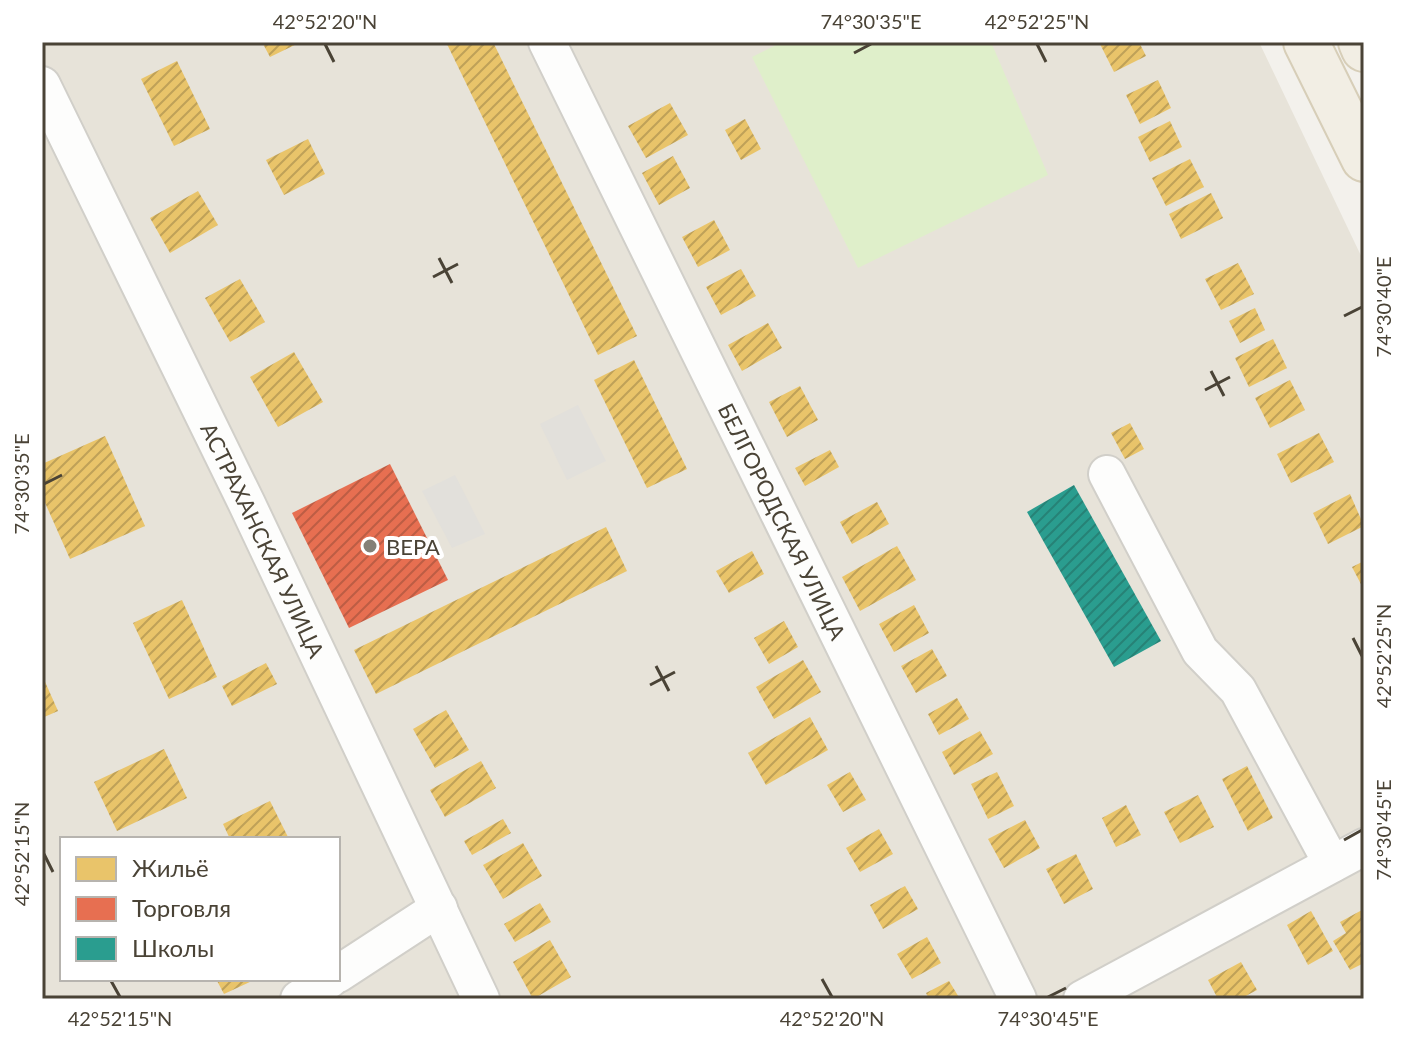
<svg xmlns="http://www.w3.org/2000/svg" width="1406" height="1041" font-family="Lato,sans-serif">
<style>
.residential{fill:#e7e3d9;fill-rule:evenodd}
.garden{fill:#dfefca}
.parking{fill:#e2e0db}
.homes{fill:url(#homes-hatch)}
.shops{fill:url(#shops-hatch)}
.schools{fill:url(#schools-hatch)}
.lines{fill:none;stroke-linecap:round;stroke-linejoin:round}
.minor-casing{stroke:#d1cfc9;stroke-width:40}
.major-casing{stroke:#d7ceb8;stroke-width:48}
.minor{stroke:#fdfdfc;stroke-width:36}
.major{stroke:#f2eee4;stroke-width:44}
.ticks{fill:none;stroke:#4a4336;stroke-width:3}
.poi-dot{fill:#858076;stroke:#fff;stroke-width:3}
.labels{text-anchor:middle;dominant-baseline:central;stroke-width:8;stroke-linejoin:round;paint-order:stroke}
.street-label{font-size:22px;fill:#4a4336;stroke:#fff}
.poi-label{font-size:22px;fill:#4a4336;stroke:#fff;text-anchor:start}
.neatline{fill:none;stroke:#4a4336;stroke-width:3}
.ticks-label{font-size:20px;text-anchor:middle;fill:#4a4336}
</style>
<defs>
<pattern id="homes-hatch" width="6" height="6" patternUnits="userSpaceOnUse" patternTransform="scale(2)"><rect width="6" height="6" fill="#e9c46a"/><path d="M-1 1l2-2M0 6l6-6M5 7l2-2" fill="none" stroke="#bfa158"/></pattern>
<pattern id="shops-hatch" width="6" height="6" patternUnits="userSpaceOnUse" patternTransform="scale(2)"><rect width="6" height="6" fill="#e76f51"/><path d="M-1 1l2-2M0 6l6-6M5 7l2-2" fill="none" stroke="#bd5d44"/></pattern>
<pattern id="schools-hatch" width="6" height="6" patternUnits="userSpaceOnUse" patternTransform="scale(2)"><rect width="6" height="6" fill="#2a9d8f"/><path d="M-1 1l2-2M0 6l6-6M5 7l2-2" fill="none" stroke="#268276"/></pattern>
</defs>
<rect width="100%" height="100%" fill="#f3f1ec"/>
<!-- residential -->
<path class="residential" d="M42,42H1259L1364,262V999H42ZM62,839H338V979H62Z"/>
<!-- garden -->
<polygon class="garden" points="782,42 991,42 1048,175 858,268 752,57"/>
<!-- parking -->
<g class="parking">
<polygon points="578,405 606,461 567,480 540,424"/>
<polygon points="455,475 485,534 452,548 422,491"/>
</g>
<!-- homes -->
<g class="homes">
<polygon points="262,42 301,42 270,57"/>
<polygon points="446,42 493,42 637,336 598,355"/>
<polygon points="1099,42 1139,42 1146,56 1114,72"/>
<polygon points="177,61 210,129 174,146 141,79"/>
<polygon points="1158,80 1171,108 1140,124 1126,95"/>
<polygon points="670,103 688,135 646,158 628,126"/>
<polygon points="745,119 761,149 741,160 725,130"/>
<polygon points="1170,121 1182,147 1150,162 1138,137"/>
<polygon points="308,139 325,174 284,195 266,160"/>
<polygon points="673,156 690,188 659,205 642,173"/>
<polygon points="1190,159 1204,187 1166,206 1152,178"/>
<polygon points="198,191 218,225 170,253 150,218"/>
<polygon points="1211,193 1223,218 1181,239 1169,214"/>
<polygon points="714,220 730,250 698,267 682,237"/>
<polygon points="1238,263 1254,294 1221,310 1205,279"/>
<polygon points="741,269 756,296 721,315 706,287"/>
<polygon points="240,279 265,322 230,342 205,298"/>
<polygon points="1255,308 1265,330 1240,343 1229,321"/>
<polygon points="768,323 782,348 742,371 728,345"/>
<polygon points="1273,339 1287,368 1249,387 1235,358"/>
<polygon points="294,352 323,402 278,427 250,377"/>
<polygon points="634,360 687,469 647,488 594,380"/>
<polygon points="1290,380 1305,410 1270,428 1255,398"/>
<polygon points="800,386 818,420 787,437 769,402"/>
<polygon points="1130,423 1144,449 1125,459 1111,433"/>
<polygon points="1319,433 1334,462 1291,483 1277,454"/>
<polygon points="105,436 145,526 70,559 42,496 42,464"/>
<polygon points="830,450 839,467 805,486 795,468"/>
<polygon points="1350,494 1364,526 1328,544 1313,513"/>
<polygon points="877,502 889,524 852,544 840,522"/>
<polygon points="606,527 627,571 376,694 354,650"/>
<polygon points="897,546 916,580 860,611 842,577"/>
<polygon points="752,551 764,574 729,593 716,571"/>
<polygon points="1364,561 1364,590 1352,567"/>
<polygon points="182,600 217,677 169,699 133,623"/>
<polygon points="914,605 929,633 894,652 879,624"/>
<polygon points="784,621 798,647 769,664 754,638"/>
<polygon points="932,649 947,676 916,693 901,666"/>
<polygon points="803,660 821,692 774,719 756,687"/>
<polygon points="266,663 277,684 232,706 222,686"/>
<polygon points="42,675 58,711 42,718"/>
<polygon points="957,698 969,719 939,735 928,714"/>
<polygon points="446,710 469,750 435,768 413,729"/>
<polygon points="810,717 828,750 766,785 748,753"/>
<polygon points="980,731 993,754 954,775 942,752"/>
<polygon points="164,749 187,798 117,831 94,782"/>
<polygon points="481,761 496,788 445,817 430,790"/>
<polygon points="1247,766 1273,818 1248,831 1222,779"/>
<polygon points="850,772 866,800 843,812 827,785"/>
<polygon points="997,772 1014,806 988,819 971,784"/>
<polygon points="1198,795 1214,827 1180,843 1164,812"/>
<polygon points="270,801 289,839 230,839 223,824"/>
<polygon points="1126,805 1141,835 1116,847 1102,818"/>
<polygon points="503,819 511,833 472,855 464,841"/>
<polygon points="1025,820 1040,848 1004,868 988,839"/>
<polygon points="879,829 893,854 860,872 846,848"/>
<polygon points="523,843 542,876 503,899 483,865"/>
<polygon points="1076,854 1093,889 1064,904 1046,869"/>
<polygon points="905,886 918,909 883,929 870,905"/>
<polygon points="540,903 551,922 515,942 504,924"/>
<polygon points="1362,910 1364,914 1364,963 1350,970 1333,941 1346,933 1340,922"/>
<polygon points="1311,911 1333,951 1308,965 1287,925"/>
<polygon points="927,937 941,963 912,979 897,954"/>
<polygon points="550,940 571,977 533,999 513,962"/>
<polygon points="1241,962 1257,990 1240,999 1218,999 1208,980"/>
<polygon points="216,979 251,979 252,981 224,994"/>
<polygon points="949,981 960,999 929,999 926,993"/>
</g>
<!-- shops -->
<polygon class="shops" points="390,464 448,580 349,628 292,513"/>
<!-- schools -->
<polygon class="schools" points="1074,485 1161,641 1114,667 1027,512"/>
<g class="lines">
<!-- minor casing -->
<g class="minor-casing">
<g id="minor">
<path id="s1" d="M547,42L1018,999"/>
<path id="s2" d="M42,85L247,504L481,999"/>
<polyline points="1107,474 1200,651 1238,690 1332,864"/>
<polyline points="338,974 439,908"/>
<polyline points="299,999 330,979"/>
<polyline points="1082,999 1364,847"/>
</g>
</g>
<!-- major casing -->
<g class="major-casing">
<g id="major">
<polyline points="1306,42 1364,159"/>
<polyline points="1361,42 1364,49"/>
</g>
</g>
<!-- minor -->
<use href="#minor" class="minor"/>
<!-- major -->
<use href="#major" class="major"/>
</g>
<!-- ticks -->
<path class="ticks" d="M325,44L334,62M1037,44L1046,62M854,53L871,44M439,258L452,283M433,277L458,264M1344,316L1362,307M1211,371L1224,396M1205,390L1230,377M44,484L62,475M1353,638L1362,656M656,666L669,691M650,685L675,672M1344,840L1362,830M44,854L53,872M110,979L120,997M822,979L832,997M1048,997L1066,988"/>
<!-- markers -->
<circle class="poi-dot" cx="370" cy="546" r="8"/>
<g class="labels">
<!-- street labels -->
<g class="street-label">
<text stroke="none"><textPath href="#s1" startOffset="534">БЕЛГОРОДСКАЯ УЛИЦА</textPath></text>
<text stroke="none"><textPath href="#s2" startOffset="506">АСТРАХАНСКАЯ УЛИЦА</textPath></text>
</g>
<!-- poi labels -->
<g class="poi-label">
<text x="386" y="546">ВЕРА</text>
</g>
</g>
<!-- border -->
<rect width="1406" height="1041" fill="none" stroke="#ffffff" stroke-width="88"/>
<!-- legend -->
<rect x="60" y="837" width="280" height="144" fill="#ffffff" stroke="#b7b4af" stroke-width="2"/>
<rect x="76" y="857" width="40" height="24" fill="#e9c46a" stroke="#b7b4af" stroke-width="2"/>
<text x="132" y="877" font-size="24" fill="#4a4336">Жильё</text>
<rect x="76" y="897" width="40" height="24" fill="#e76f51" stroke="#b7b4af" stroke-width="2"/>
<text x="132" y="917" font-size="24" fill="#4a4336">Торговля</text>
<rect x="76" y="937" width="40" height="24" fill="#2a9d8f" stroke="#b7b4af" stroke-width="2"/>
<text x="132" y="957" font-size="24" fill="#4a4336">Школы</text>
<rect x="44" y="44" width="1318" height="953" class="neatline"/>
<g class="ticks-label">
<text x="325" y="29">42°52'20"N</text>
<text x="871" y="29">74°30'35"E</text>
<text x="1037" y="29">42°52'25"N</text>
<text transform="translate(1384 307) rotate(-90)" y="7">74°30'40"E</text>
<text transform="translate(22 484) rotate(-90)" y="7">74°30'35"E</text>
<text transform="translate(1384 656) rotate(-90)" y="7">42°52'25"N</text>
<text transform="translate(1384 830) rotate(-90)" y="7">74°30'45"E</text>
<text transform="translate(22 854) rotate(-90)" y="7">42°52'15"N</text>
<text x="120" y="1026">42°52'15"N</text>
<text x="832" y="1026">42°52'20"N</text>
<text x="1048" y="1026">74°30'45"E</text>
</g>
</svg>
